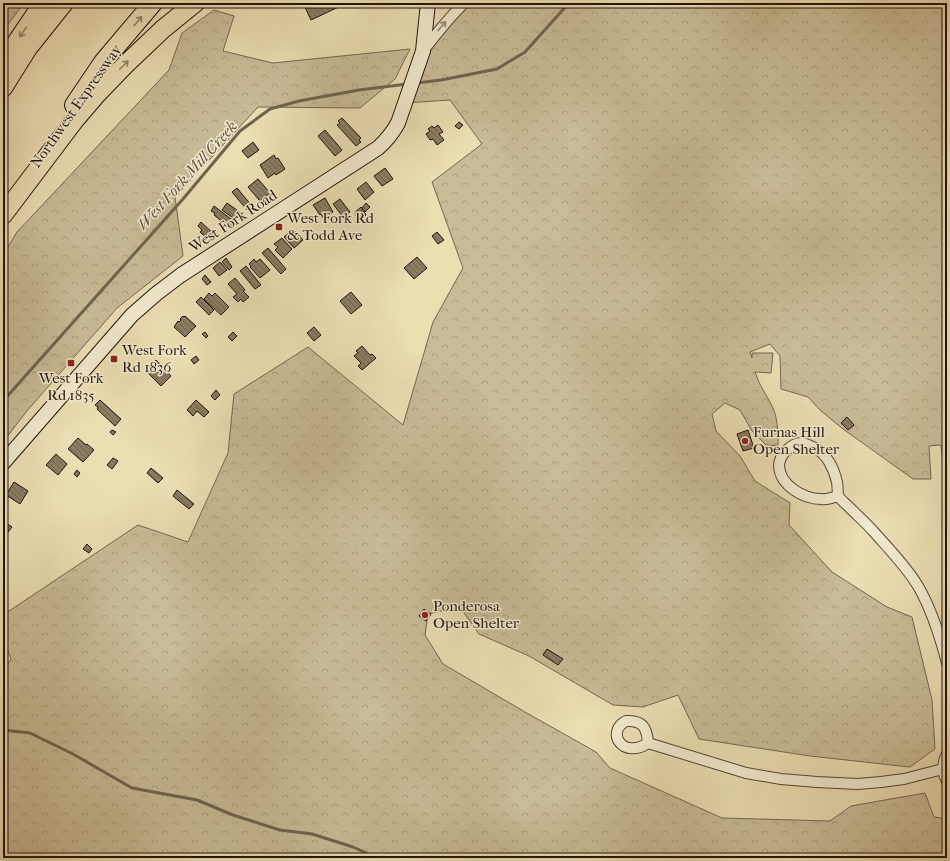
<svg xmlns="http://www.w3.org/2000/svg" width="950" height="861" font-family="'IM FELL French Canon',serif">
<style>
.forest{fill:url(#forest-crowns);stroke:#746750}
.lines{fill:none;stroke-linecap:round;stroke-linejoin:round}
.stream{stroke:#70634e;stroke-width:3}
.building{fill:url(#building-back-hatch);stroke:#20130b}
.street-casing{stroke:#534635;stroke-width:12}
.secondary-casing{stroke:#20130b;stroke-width:16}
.highway-casing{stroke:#20130b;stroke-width:20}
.street{stroke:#f2eace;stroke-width:10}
.secondary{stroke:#f2eace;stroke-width:14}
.highway{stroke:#ebdeb3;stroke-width:18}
.oneway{stroke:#908367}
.oneway2{stroke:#948976}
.poi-dot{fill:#8f2418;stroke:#f2eace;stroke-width:1.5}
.labels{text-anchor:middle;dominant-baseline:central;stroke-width:3;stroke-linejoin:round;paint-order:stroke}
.street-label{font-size:15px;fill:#20130b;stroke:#f2eace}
.poi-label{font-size:15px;fill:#20130b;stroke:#f2eace;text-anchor:start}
.water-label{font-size:16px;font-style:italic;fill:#5c4f3d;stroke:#f2eace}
</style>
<defs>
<pattern id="forest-crowns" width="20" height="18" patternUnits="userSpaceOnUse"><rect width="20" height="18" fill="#c8bb96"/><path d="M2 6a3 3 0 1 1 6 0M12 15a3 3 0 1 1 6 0" fill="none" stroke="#aca080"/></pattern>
<pattern id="building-back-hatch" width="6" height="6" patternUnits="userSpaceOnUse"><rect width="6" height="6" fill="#8a7d62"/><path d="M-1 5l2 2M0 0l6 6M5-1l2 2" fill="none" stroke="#70654f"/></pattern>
</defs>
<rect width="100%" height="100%" fill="#ebdeb3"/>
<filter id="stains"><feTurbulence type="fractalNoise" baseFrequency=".005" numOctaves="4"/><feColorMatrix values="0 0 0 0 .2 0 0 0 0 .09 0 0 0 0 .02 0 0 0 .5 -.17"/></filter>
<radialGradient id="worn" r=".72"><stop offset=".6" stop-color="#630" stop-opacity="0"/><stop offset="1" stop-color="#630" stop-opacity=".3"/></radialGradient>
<!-- forest -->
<g class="forest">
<polygon points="3,3 24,3 3,31"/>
<path d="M464,3H947V497L941,445L929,446L931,479H913L843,429L820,410L808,397L781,389L780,356L770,344L750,352L752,358V353H773L771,373L755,372C759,385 766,394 772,406C778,417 778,434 778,446L766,445L752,431L740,410L725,403L712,414L716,431L740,456L755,481L790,503L789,525L832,572L887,607L912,617L932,700L935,749L910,767L810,756L699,739L678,695L643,707L613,705L529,656L479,634L460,607L428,614L425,635L443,664L525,712L596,752L610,768L722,818L830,821L851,806L925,793L934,817L947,819V858H3V672L11,659L3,638V615L138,525L188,542L228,453L234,394L308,347L403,425L433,322L463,268L432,182L482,144L450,100L405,103L423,51Z"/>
<polygon points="214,10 234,16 223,51 273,63 410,49 395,79 360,108 258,107 175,197 183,256 117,308 26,412 3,442 3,255 17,232 169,70 182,33"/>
</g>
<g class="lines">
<!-- stream -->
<g class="stream">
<polyline points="417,83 441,80 497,69 525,52 569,3"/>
<polyline points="3,401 183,199 240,131 270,109 299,101 359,90 407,84"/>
<polyline points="3,730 30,733 73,754 132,788 197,800 233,815 280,830 312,834 353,847 377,858"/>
</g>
</g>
<!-- building -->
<g class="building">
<polygon points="303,3 347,3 311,20"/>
<polygon points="356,3 368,3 358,8"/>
<polygon points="342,118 361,138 359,140 361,142 356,146 337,125 340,123 338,121"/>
<polygon points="459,122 463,125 459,129 455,126"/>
<polygon points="438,125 443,132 439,134 444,140 437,145 433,139 430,140 426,134 430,131 428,129 432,126 434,128"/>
<polygon points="325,130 342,150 335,156 318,136"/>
<polygon points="253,142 259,150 248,158 242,151"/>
<polygon points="274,155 276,159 278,158 285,169 276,175 275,173 268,178 260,165"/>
<polygon points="385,168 393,179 382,186 374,176"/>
<polygon points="258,179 270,193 260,201 248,187"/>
<polygon points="366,182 374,192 365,200 357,189"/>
<polygon points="237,188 252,206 247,210 232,192"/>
<polygon points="325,198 333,212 323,218 321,214 320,215 313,205"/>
<polygon points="340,199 350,212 343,217 333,204"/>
<polygon points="227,203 241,213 236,220 222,210"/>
<polygon points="366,203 370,207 365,212 362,208"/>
<polygon points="214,206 235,222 230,228 214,215 215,213 211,211"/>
<polygon points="361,207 366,215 359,220 354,213"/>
<polygon points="201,222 215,235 210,241 200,232 202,230 198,226"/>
<polygon points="291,231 293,232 295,231 303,240 294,248 284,237"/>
<polygon points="437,232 444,240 438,244 432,236"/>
<polygon points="282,238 292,249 283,258 275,250 278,247 274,244"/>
<polygon points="268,248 286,269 281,274 262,253"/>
<polygon points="417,257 427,268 414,279 404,268"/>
<polygon points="226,258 232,267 229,270 222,262"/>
<polygon points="254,259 256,262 260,259 270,270 260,278 250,267 251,266 249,264"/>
<polygon points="220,262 227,270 219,276 213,268"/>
<polygon points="246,266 261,285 255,289 240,271"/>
<polygon points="205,275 211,282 207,285 202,279"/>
<polygon points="235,278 245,290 243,291 249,297 243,302 241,299 238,302 233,297 237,294 228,284"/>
<polygon points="351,292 362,305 351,314 340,301"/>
<polygon points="209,293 212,296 215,293 229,307 221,315 204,299"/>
<polygon points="201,297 214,310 209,315 196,302"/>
<polygon points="183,316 184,317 185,316 196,326 185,337 174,327 178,321 179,322 181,320 180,319"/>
<polygon points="314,327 321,335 314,341 307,333"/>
<polygon points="205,332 208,336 206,338 202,334"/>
<polygon points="233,332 237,336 232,341 228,337"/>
<polygon points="362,346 370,355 372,354 376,358 362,370 358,366 361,363 354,356 358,353 356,351"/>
<polygon points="196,356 199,360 194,364 191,360"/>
<polygon points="156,360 171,376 161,386 146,371 147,371 146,370"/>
<polygon points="216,390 220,395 215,400 211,396"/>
<polygon points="100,400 121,419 115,426 97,409 98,407 95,405"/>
<polygon points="196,400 209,412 204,417 197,411 193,416 187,410"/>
<polygon points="847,417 854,425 848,430 841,423"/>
<polygon points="112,430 116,432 113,435 110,432"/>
<polygon points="748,430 754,448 743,451 737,434"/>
<polygon points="78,438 86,445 87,444 94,450 83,462 68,449"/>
<polygon points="56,454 67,464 58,475 46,465"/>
<polygon points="113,458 118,461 112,469 107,465"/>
<polygon points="151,468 163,478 158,483 147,473"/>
<polygon points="77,470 80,473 77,477 74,474"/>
<polygon points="14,482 28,491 20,504 6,495"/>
<polygon points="177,490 194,504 189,509 173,496"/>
<polygon points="3,521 12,527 5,536 3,534"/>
<polygon points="87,544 92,549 89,553 83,549"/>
<polygon points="424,609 431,614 426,621 419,616"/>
<polygon points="547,649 563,659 558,665 543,655"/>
</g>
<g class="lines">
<!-- street casing -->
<g class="street-casing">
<g id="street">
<path d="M423,51C436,34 449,18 464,3"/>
<path d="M838,496C832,498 827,500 821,499C803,499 780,485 779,466C779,455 792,442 803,443C807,444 811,446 815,448C827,454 834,469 837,482C838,487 837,494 839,497C842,501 847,505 850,508C858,516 866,523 874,532C889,549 906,566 918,586C932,610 940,636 947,663"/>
<path d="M626,721C642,720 647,727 648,743C623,760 605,732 626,721Z"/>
<polyline points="648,743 746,773 781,779 817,782 858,784 881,782 904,779 943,769"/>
<path d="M947,754C942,762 942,773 947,781"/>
</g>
</g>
<!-- secondary casing -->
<g class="secondary-casing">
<path id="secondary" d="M3,463L132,315L156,294L181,275L378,148C387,140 393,132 398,123L423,51L428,3"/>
</g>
<!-- highway casing -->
<g class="highway-casing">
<g id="highway">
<polyline points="3,62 43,3"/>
<polyline points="3,88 28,48 64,3"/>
<polyline points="74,105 103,62 153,3"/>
<polyline points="3,215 74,121 97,94 125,65 163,29 195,3"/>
</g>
</g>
<!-- street -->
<use href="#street" class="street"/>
<!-- secondary -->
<use href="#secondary" class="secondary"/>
<!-- highway -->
<use href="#highway" class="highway"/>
</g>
<!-- one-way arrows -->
<defs><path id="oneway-shaft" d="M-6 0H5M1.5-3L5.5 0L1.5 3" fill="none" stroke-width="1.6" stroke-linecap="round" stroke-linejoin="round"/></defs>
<g class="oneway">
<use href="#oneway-shaft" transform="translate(138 21) rotate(-50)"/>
<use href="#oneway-shaft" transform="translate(23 32) rotate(125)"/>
<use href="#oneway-shaft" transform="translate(124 65) rotate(-45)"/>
</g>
<use class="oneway2" href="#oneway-shaft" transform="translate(442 26) rotate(-49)"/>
<!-- markers -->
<g class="poi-dot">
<rect x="275" y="223" width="8" height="8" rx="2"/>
<rect x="110" y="355" width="8" height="8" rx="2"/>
<rect x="67" y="359" width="8" height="8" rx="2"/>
<circle cx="745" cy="441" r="4"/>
<circle cx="425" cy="615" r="4"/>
</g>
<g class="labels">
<!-- street labels -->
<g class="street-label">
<text transform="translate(76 106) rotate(-55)">Northwest Expressway</text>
<text transform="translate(233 221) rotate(-33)">West Fork Road</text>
</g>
<!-- poi labels -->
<g class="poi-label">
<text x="287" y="218">West Fork Rd<tspan x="287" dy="17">&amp; Todd Ave</tspan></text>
<text x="122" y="350">West Fork<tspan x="122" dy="17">Rd 1836</tspan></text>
<text x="71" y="378" text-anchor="middle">West Fork<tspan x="71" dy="17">Rd 1835</tspan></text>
<text x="753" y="432">Furnas Hill<tspan x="753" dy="17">Open Shelter</tspan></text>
<text x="433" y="606">Ponderosa<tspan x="433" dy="17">Open Shelter</tspan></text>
</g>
<!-- water labels -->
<g class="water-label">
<text transform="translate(187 175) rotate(-48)">West Fork Mill Creek</text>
</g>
</g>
<!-- margin -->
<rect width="950" height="861" fill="none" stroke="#ebdeb3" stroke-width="16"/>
<rect x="4" y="4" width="942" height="853" fill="none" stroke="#20130b" stroke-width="2"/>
<rect x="8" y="8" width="934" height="845" fill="none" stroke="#20130b"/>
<rect width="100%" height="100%" filter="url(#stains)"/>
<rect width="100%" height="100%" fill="url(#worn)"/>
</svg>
